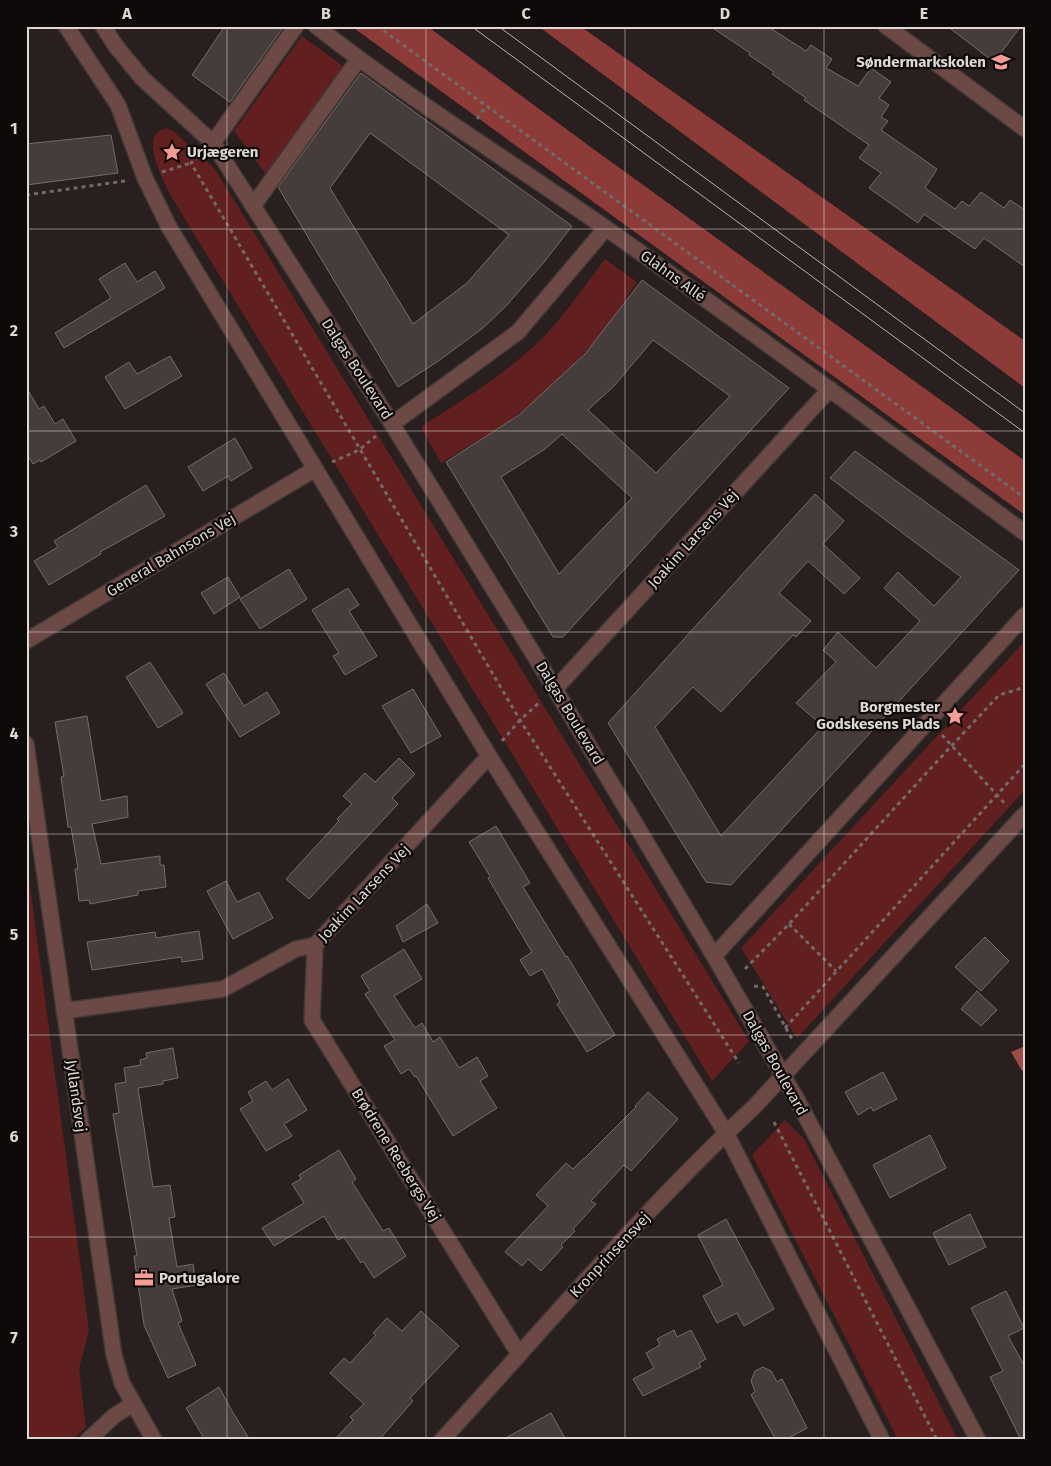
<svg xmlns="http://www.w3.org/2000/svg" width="1051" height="1466" font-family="'Fira Sans',sans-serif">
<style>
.green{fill:#61201f}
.forest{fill:#8d3b38}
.water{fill:#9e4b47}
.building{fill:#463c3b;stroke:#766b6a;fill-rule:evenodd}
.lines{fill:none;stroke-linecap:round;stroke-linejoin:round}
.minor-casing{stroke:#413938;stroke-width:18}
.path{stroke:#726a69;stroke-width:3;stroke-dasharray:4 4;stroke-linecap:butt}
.minor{stroke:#6d4946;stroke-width:15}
.tram{stroke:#b7b0af;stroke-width:1}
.grid{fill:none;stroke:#ddd7d6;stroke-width:1;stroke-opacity:0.55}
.labels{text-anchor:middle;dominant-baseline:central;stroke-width:4.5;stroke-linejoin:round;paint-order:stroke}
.poi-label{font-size:15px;font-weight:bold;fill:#ddd7d6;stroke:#0e0a0a;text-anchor:end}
.street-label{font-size:15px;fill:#ddd7d6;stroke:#0e0a0a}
.neatline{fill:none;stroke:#ddd7d6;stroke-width:2}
.grid-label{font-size:16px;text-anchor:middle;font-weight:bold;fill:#ddd7d6}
</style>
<rect width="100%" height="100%" fill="#281f1e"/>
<!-- green -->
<g class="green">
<polygon points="302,36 344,67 267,176 234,131"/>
<path d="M166,128L173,131L215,169L749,1041L712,1081L171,196C164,183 149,153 154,138C156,132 161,130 166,128Z"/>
<path d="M605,259L637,282L602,334L573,365L525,409L505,424L441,463L421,427C465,398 513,370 549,331C569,309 587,283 605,259Z"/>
<polygon points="1025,641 1025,790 797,1038 741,948"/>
<polygon points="26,856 89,1330 79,1369 86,1427 72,1440 26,1440"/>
<polygon points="785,1120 804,1139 958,1440 898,1440 752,1155"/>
</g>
<!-- forest -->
<g class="forest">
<polygon points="351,26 427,26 592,148 1025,461 1025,515"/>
<polygon points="538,26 580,26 1025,341 1025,388"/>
</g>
<!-- water -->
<polygon class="water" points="1025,1046 1025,1070 1022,1071 1011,1052"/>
<!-- building -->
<g class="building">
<polygon points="225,26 284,26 230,102 192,75"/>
<polygon points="710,26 767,26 806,51 811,45 832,59 826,68 858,86 871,68 891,82 879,98 889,105 881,117 888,121 881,130 937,169 925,188 955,209 962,201 969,206 981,192 1004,208 1010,200 1025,210 1025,267 984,238 975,249 924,214 918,223 869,188 881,173 859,158 869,145 804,100 806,98 772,74 774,72 749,55 750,53"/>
<polygon points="947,26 1021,26 994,62"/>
<path d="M361,73L572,226L545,261L506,306L483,328L437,362L398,387L278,187ZM370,133L509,235L467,283L413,324L330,188Z"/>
<polygon points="111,135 118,173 26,185 26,144"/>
<polygon points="125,263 137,282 155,271 165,288 64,348 55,333 111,298 99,279"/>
<path d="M642,280L789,388L563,637H553L446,462L519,415L573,365L585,354ZM653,340L730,396L656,473L588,410L614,386ZM562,434L632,498L559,574L501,477L545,449Z"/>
<polygon points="170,356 182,376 125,409 105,377 129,362 137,374"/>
<polygon points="26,387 39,409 44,406 55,424 63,419 76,441 41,462 40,460 33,464 26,453"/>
<polygon points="235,438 252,468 231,481 228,476 203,491 188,467"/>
<polygon points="855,451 1019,570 731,885 706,882 608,723 815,494 844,521 823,544 860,578 844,594 808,561 779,593 811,621 796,637 793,635 721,712 693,687 655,727 721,836 823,726 796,703 836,662 823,650 838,632 876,668 920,621 884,588 898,572 934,606 961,577 830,478"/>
<polygon points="146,485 165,516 100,552 101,554 49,585 34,561 58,547 54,541"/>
<polygon points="289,569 307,599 260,629 240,599"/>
<polygon points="228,577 240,597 214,614 201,593"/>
<polygon points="348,588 359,605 349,611 377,656 345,675 333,656 339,653 312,610"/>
<polygon points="150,662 183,713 158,728 126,677"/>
<polygon points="224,673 244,706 267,692 280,713 240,737 206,684"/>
<polygon points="413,689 441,736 411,753 382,706"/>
<polygon points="87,716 101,801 127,796 128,817 92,824 101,864 160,856 160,865 164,865 166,887 138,891 138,895 90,904 89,900 79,901 75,869 78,869 71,827 68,827 61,777 64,776 55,722"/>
<polygon points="399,758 415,774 392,798 398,804 309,899 286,879 339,821 337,819 352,804 343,796 365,773 375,782"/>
<polygon points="496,826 530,883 523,887 566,957 567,956 615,1035 587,1052 557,1004 560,1002 542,969 530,976 520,960 532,952 488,878 490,876 469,842"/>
<polygon points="226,881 237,902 259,892 273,918 233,939 207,891"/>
<polygon points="427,904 438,923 403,942 396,926"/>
<polygon points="199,931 203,959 182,962 181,957 92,970 87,942 155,932 156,938"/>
<polygon points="985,937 1009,961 981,991 955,967"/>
<polygon points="404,949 422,979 394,996 415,1028 422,1023 433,1042 440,1037 459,1068 477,1057 488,1076 480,1081 497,1108 453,1136 416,1076 415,1077 409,1069 401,1074 384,1046 395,1040 365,994 370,991 361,976"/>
<polygon points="977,991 997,1010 981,1026 961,1009"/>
<polygon points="173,1048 178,1078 163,1081 163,1084 138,1088 153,1187 170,1185 175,1217 169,1218 177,1267 193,1264 196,1285 172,1289 182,1321 178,1323 196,1365 168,1378 144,1325 134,1256 137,1256 113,1114 119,1113 115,1084 126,1082 124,1068 141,1065 140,1060 147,1058 146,1053"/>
<polygon points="883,1072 897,1099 873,1111 871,1107 858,1115 845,1092"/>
<polygon points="288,1079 307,1110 284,1124 292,1136 266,1151 240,1109 253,1101 248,1092 266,1081 272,1090"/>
<polygon points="648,1092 678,1119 631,1171 624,1165 591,1201 596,1204 573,1229 575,1231 561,1245 563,1247 541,1271 528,1259 522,1266 505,1252 548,1206 536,1195 566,1163 573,1169 584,1158 584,1159 636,1107 635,1106"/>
<polygon points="930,1135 946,1168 890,1198 873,1165"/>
<polygon points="339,1150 356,1179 352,1182 383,1231 389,1228 406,1256 374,1278 363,1261 361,1263 344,1237 338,1240 324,1216 274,1246 262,1228 304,1203 292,1184 301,1179 299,1175"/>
<polygon points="970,1214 986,1247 949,1265 933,1233"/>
<polygon points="726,1219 774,1309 744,1326 737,1313 717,1323 703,1296 723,1285 698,1235"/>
<polygon points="1006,1291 1024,1328 1008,1336 1025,1367 1025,1440 1021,1440 990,1377 1003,1371 971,1308"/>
<polygon points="421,1311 459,1346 410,1398 413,1401 379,1440 334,1440 353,1420 350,1417 364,1404 330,1373 344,1358 350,1363 376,1335 373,1333 387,1318 402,1331"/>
<polygon points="674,1330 677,1337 691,1330 706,1359 699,1363 701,1367 643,1396 633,1379 654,1368 646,1353 660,1345 657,1339"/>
<polygon points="763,1367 771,1371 777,1382 782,1379 807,1428 785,1440 776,1440 751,1395 755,1391 751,1381 755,1371"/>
<polygon points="219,1387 232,1411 250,1440 205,1440 186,1408"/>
<polygon points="551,1413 566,1440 502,1440"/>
</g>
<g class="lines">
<!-- minor casing -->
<g class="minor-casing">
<g id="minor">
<polyline points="66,26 118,105 145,178 169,227 489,756 726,1133 882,1440"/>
<polyline points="103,26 115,45 142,78 213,143 392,424 555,689 714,956 796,1098 978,1440"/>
<path d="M316,26C409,99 510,161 607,229C748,328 886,431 1025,533"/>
<polyline points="886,26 1025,129"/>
<polyline points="213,143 296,26"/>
<polyline points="253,206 358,60"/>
<polyline points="392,424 518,332 606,228"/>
<polyline points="26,641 315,469"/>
<polyline points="555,689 830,389"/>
<polyline points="26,744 114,1355 122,1383 154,1440"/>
<polyline points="315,945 312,1020 519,1354"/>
<polyline points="714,956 1025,615"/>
<polyline points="64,1011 223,989 296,949 315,945 489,756"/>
<polyline points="88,1440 114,1416 133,1404"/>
<path d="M442,1440C545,1328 643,1210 754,1107L1025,814"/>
</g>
</g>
<!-- path -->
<g class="path">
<polyline points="377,26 1025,498"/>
<polyline points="477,119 486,106"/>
<polyline points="199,156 191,163 520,720 739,1063"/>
<polyline points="162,172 191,163"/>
<polyline points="26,195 125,181"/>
<polyline points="332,462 359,450 376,436"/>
<polyline points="942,735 1007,806"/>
<polyline points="502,741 520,720 540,702"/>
<polyline points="789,924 836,971"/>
<polyline points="745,969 789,924 931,768 999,695 1022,688 1025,689"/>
<polyline points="754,986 763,987 792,1039"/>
<polyline points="785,1028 1025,764"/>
<polyline points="774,1122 937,1440"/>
</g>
<!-- minor -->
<use href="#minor" class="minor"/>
<!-- tram -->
<g class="tram">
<polyline points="471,26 1025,433"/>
<polyline points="498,26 1025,413"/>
</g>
</g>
<!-- grid -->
<path class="grid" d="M227,26V1440M426,26V1440M625,26V1440M824,26V1440M26,229H1025M26,431H1025M26,632H1025M26,834H1025M26,1035H1025M26,1237H1025"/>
<!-- icons -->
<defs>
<g id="school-bare" transform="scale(1.5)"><path d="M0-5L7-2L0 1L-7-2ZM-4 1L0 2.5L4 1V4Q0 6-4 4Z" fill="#f59c95" stroke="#0e0a0a" stroke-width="2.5" paint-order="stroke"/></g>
<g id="sight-bare" transform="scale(1.5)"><path d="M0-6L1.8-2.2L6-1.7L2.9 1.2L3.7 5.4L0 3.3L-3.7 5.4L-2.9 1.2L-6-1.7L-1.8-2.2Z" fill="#f59c95" stroke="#0e0a0a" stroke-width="2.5" paint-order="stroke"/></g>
<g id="office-bare" transform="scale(1.5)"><path d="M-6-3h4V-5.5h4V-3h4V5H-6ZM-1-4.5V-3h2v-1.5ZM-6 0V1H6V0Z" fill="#f59c95" stroke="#0e0a0a" stroke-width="2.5" paint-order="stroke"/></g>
</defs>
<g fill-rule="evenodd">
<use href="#school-bare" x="1001" y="62"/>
<use href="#sight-bare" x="172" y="152"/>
<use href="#sight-bare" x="955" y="716"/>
<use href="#office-bare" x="144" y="1278"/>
</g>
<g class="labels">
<!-- poi labels -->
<g class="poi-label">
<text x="986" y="62">Søndermarkskolen</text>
<text x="187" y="152" text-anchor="start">Urjægeren</text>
<text x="940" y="707">Borgmester<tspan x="940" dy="17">Godskesens Plads</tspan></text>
<text x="159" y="1278" text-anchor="start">Portugalore</text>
</g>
<!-- street labels -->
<g class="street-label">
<text transform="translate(673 276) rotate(36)">Glahns Allé</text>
<text transform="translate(357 369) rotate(57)">Dalgas Boulevard</text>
<text transform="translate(693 539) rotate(-48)">Joakim Larsens Vej</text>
<text transform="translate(171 555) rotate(-31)">General Bahnsons Vej</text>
<text transform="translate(570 713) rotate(59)">Dalgas Boulevard</text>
<text transform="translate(364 893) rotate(-47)">Joakim Larsens Vej</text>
<text transform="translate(775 1063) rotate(61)">Dalgas Boulevard</text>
<text transform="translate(76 1096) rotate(82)">Jyllandsvej</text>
<text transform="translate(396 1155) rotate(58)">Brødrene Reebergs Vej</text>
<text transform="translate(610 1255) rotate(-47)">Kronprinsensvej</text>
</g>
</g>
<!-- border -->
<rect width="1051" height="1466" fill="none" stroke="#0e0a0a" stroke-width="55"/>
<rect x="28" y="28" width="996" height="1410" class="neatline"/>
<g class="grid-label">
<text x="127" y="19">A</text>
<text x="326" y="19">B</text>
<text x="526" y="19">C</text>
<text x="725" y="19">D</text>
<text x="924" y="19">E</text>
<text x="14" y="134">1</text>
<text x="14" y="336">2</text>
<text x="14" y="537">3</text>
<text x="14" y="739">4</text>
<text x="14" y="940">5</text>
<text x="14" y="1142">6</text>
<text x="14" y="1343">7</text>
</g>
</svg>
